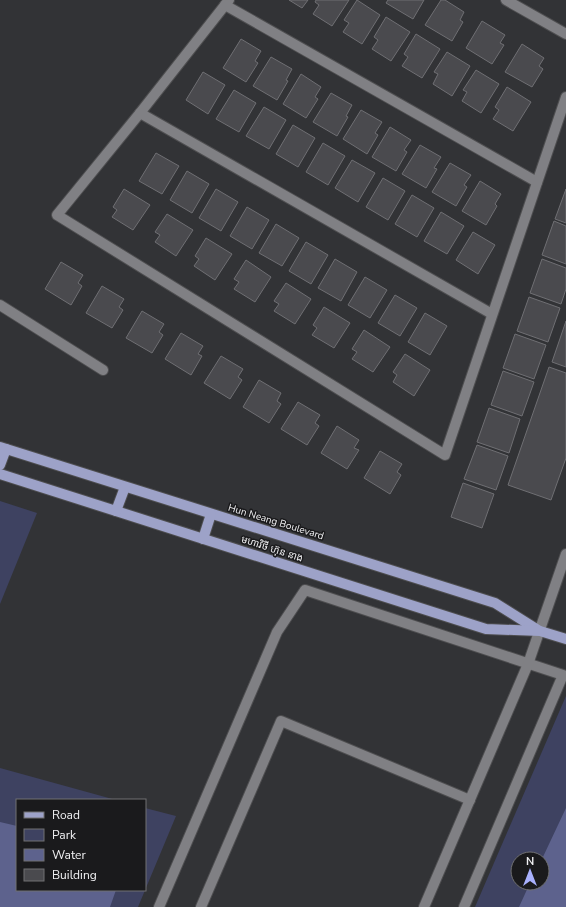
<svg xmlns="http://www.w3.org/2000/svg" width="566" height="907" font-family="'Nunito Sans','Noto Sans Khmer',sans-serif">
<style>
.green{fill:#3e4261;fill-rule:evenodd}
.water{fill:#5d628d}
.building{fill:#4a4a4e;stroke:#6f6f73}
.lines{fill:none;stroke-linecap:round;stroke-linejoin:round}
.minor-casing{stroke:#4e4e50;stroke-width:12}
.major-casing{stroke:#4e4e50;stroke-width:12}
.minor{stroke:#808084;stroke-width:10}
.major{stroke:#9da2c8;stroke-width:10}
.labels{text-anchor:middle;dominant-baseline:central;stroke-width:3;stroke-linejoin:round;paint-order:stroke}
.street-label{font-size:10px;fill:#f1f1f3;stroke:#1a1a1c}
</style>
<rect width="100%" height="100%" fill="#323336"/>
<!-- green -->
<g class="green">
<polygon points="0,501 37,513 0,604"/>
<path d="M566,696V907H475ZM518,859H542V883H518Z"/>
<polygon points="0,768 116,800 17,800 17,890 145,890 145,808 176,816 138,907 0,907"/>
</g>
<!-- water -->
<g class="water">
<polygon points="566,808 566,907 519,907 530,883 542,883 542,859"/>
<polygon points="0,822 17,826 17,890 116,890 110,907 0,907"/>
</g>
<!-- building -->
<g class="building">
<polygon points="289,0 308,0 302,8"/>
<polygon points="316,0 349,0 332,26 313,14 319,5 315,2"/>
<polygon points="357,0 380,15 362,44 343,32 349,23 344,20"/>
<polygon points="388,0 424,0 413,19 386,3"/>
<polygon points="441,0 445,0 464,12 460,20 463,22 452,41 425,25"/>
<polygon points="386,17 410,32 391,61 372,49 378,40 374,37"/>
<polygon points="482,21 505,35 500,43 504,45 492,64 466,48"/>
<polygon points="416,34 440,49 422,78 402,66 408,57 404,54"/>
<polygon points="241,39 261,51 255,61 258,63 246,82 223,68"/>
<polygon points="522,44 544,58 539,66 543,69 532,87 505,72"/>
<polygon points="447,52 470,66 452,96 433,84 438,74 434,72"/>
<polygon points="271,57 292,69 286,80 288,81 277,100 253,86"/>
<polygon points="476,70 499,84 481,113 462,101 467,92 463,90"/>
<polygon points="203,72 225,85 208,114 186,100"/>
<polygon points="301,74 321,87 315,97 318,99 306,118 283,104"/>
<polygon points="507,87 531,102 513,131 493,119 499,110 495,107"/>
<polygon points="234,90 256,103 239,132 216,119"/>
<polygon points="331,93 352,105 346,116 348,117 337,136 313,122"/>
<polygon points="264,107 286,120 269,149 246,136"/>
<polygon points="361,110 382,122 375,133 378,135 367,154 343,139"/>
<polygon points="293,125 315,138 298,167 276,154"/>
<polygon points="390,127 411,140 404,150 407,152 396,171 372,157"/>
<polygon points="323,143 345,156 328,185 306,172"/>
<polygon points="420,145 441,157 434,168 437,169 426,188 402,174"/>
<polygon points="156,153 179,166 162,194 139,181"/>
<polygon points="352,160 375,173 358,202 335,188"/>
<polygon points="450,163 471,175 464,185 467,187 456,206 432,192"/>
<polygon points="187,171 209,184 192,213 170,200"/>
<polygon points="383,178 405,191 388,220 366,207"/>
<polygon points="480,181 501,194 495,204 497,206 486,225 462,211"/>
<polygon points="124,189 150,205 133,230 112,217 117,210 113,207"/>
<polygon points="216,189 238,202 221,231 199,218"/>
<polygon points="566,189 566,223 555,219"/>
<polygon points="412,195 434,208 417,237 395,224"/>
<polygon points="247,207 269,220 252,249 230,236"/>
<polygon points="441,212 464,226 447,254 424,241"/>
<polygon points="167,214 193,230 176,256 155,242 160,235 155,232"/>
<polygon points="554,221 566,226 566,264 542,255"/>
<polygon points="276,224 299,238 282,266 259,253"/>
<polygon points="473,232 495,245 478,274 456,260"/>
<polygon points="206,238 232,254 215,280 194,266 199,259 195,256"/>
<polygon points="306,242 328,255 311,284 289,271"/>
<polygon points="335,259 357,272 341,301 318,288"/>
<polygon points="542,259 566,268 566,289 561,304 530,293"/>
<polygon points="246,260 271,277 255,302 234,289 239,282 234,279"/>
<polygon points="61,262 83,275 78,283 82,286 71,305 45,289"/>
<polygon points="365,277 387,290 370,318 348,305"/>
<polygon points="286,283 311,299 295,324 274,311 279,304 274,301"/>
<polygon points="102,286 124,299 119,307 123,310 112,328 86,313"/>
<polygon points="395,295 417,308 400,336 378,323"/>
<polygon points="529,297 560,308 548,342 517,331"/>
<polygon points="324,307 350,323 334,348 312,335 317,328 313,325"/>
<polygon points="142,311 164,324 159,332 163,335 152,353 126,338"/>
<polygon points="425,313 447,326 430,355 408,342"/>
<polygon points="566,321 566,367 552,362"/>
<polygon points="364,330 390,347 373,372 352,359 357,352 352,349"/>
<polygon points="181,333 203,346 198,354 202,356 191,375 165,359"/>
<polygon points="515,334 546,345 534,379 503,368"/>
<polygon points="405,354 430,370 414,396 393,382 397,375 393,372"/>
<polygon points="221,356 243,369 238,377 242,380 230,399 204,383"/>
<polygon points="549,367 566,373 566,458 551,500 508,485"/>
<polygon points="503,371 534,382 522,416 491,405"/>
<polygon points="259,380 281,393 277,401 281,404 269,423 243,407"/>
<polygon points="298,402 320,415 315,423 319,426 307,445 281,429"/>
<polygon points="489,408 520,419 509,453 477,442"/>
<polygon points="337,426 359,440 354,448 359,450 347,469 321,453"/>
<polygon points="477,445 508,456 496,490 464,479"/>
<polygon points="380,451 402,464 397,472 401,475 390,494 364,478"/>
<polygon points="463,483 494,494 482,528 451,517"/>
</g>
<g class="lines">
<!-- minor casing -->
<g class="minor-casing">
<g id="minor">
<polyline points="229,0 140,113 57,215 445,455 566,97"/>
<polyline points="506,0 566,34"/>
<polyline points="225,5 537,182"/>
<polyline points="140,113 492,314"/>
<polyline points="0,305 103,370"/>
<polyline points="159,907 277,632 305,590 563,675 464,907"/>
<polyline points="201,907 281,721 470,800"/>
<polyline points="424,907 528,664 566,554"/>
</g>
</g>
<!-- major casing -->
<g class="major-casing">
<g id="major">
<polyline points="0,447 495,603 538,630"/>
<polyline points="0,465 6,449"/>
<polyline points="0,474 486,629 540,631 566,639"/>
<polyline points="116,511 125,487"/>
<polyline points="203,539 211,514"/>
</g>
</g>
<!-- minor -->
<use href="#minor" class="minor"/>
<!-- major -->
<use href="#major" class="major"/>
</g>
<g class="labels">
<!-- street labels -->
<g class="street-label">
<text transform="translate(276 522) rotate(17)">Hun Neang Boulevard</text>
<text transform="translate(272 549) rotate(18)">មហាវិថី ហ៊ុន នាង</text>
</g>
</g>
<!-- legend -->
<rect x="16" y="799" width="130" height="92" fill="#1a1a1c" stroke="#707072"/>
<rect x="24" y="812" width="20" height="6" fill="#9da2c8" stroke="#707072"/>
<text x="52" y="819" font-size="12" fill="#f1f1f3">Road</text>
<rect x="24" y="829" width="20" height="12" fill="#3e4261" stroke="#707072"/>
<text x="52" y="839" font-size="12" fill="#f1f1f3">Park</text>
<rect x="24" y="849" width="20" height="12" fill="#5d628d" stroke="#707072"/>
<text x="52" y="859" font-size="12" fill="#f1f1f3">Water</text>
<rect x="24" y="869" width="20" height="12" fill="#4a4a4e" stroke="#707072"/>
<text x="52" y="879" font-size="12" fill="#f1f1f3">Building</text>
<!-- north arrow -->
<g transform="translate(530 871)"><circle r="19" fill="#1a1a1c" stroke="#707072"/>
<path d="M0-3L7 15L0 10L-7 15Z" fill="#a8b0fc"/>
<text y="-6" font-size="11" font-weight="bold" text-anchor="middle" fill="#f1f1f3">N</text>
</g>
</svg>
